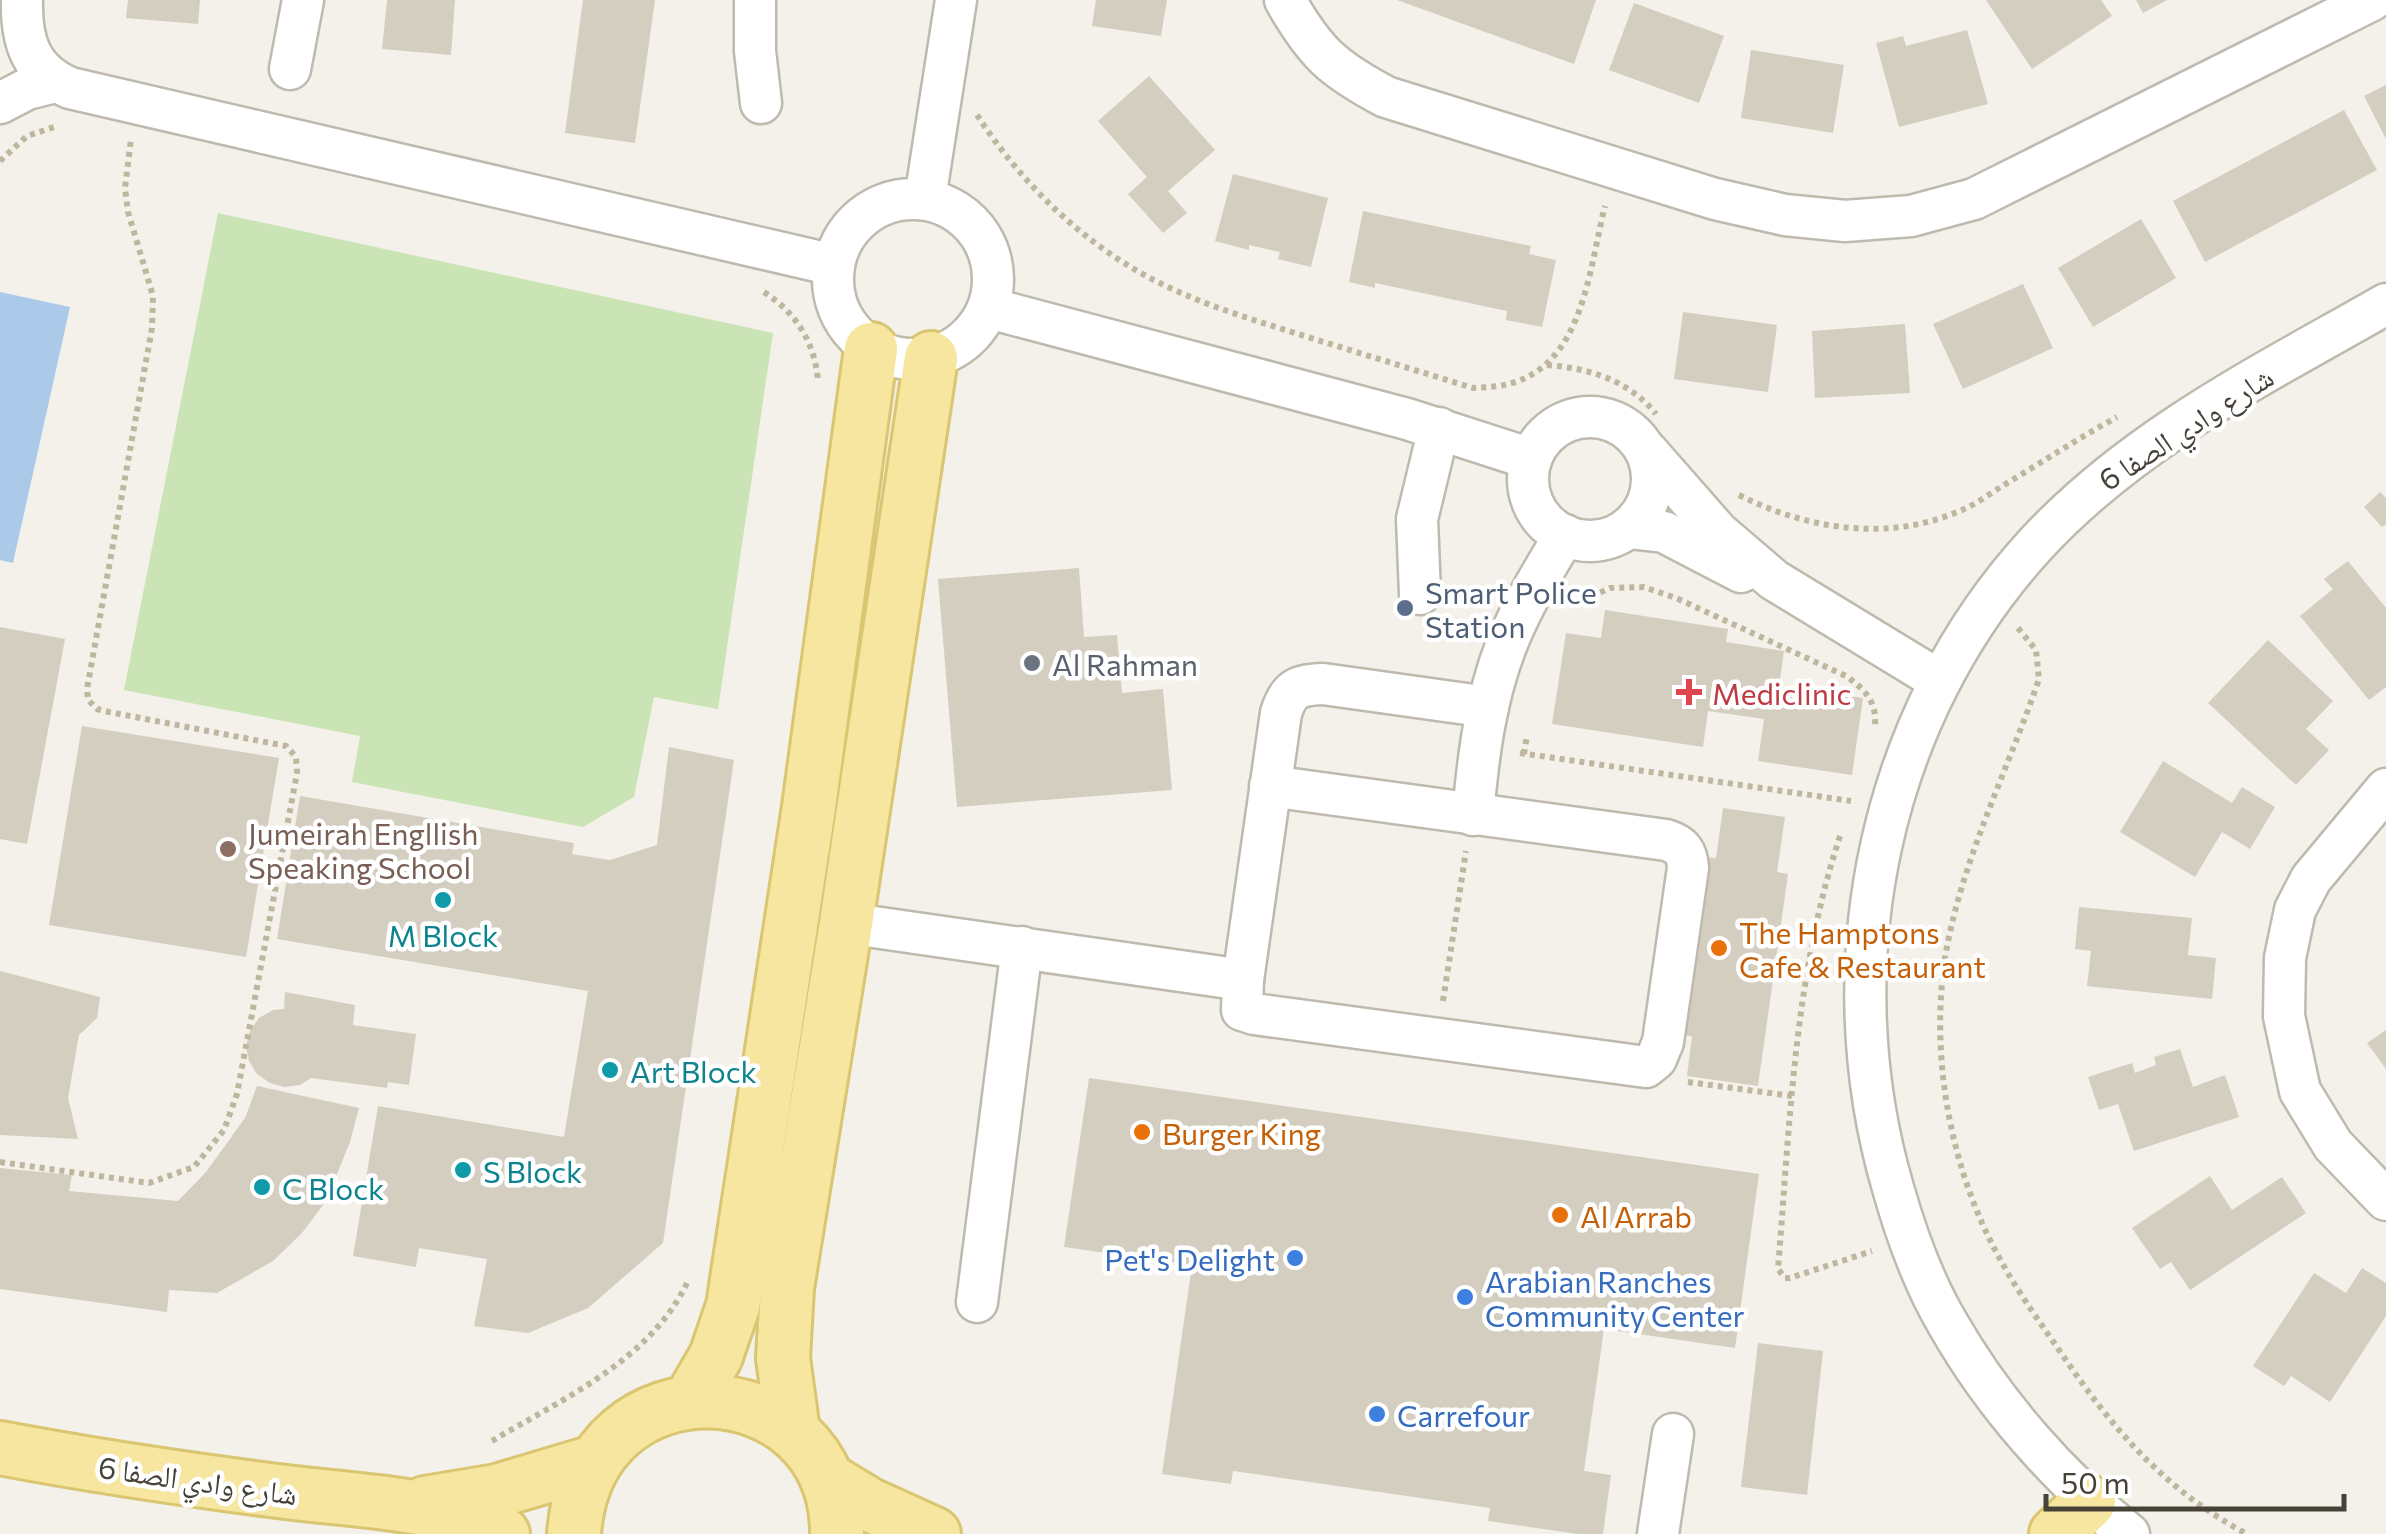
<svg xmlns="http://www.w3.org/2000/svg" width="2386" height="1534" font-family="Commissioner,'Noto Naskh Arabic',sans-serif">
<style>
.green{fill:#cae4b6}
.water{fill:#abcaea}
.building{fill:#d4cec0}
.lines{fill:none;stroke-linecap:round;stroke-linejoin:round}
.minor-casing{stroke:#bebaad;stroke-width:45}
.major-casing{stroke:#dac571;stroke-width:58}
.path{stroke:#beb69f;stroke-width:6;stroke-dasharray:5 5;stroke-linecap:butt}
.minor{stroke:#fff;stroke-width:40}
.major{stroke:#f6e6a0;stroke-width:52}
.service-dot{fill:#5c6f8a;stroke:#fff;stroke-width:4}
.worship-dot{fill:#6b7280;stroke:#fff;stroke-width:4}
.health-dot{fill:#e0444e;stroke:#fff;stroke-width:4}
.education-dot{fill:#8d6e63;stroke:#fff;stroke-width:4}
.culture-dot{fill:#0f9aa8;stroke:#fff;stroke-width:4}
.food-dot{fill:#e8710a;stroke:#fff;stroke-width:4}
.shop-dot{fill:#3f7fe0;stroke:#fff;stroke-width:4}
.labels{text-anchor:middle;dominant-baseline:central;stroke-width:9;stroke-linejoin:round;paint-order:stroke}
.street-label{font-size:30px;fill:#464238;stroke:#fff}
.service-label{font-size:30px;fill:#4e5e75;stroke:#fff;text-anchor:start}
.worship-label{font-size:30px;fill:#5b616d;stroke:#fff;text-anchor:start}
.health-label{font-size:30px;fill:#be3a42;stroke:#fff;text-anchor:start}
.education-label{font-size:30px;fill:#785e54;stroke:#fff;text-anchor:start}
.food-label{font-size:30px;fill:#c56008;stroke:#fff;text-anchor:start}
.culture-label{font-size:30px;fill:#0d838f;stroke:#fff;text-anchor:start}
.shop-label{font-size:30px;fill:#366cbe;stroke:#fff;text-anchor:start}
</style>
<rect width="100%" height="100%" fill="#f3f1e9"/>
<!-- green -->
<polygon class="green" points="218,213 773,333 718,709 654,697 634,797 583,827 352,782 360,736 124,690"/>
<!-- water -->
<polygon class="water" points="0,292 70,307 13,563 0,560"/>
<!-- building -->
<g class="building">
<polygon points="128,0 200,0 198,24 126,18"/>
<polygon points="387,0 455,0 451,55 382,49"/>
<polygon points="583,0 655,0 635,143 565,133"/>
<polygon points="1096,0 1167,0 1161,36 1092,26"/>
<polygon points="1397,0 1596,0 1574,64"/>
<polygon points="1986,0 2101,0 2112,16 2032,69"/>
<polygon points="2136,0 2167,0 2143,13"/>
<polygon points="1634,3 1724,36 1699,103 1609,70"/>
<polygon points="1967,30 1988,104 1899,127 1876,43 1903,36 1906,46"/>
<polygon points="1751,50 1844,65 1833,133 1741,118"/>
<polygon points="1149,76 1215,150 1168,191 1187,213 1163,233 1128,194 1147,177 1098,121"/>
<polygon points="2386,85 2386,139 2364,96"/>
<polygon points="2344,110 2377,170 2205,262 2173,201"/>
<polygon points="1233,174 1328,198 1311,267 1278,259 1280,252 1249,245 1249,250 1215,241"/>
<polygon points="1363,211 1531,246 1529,254 1556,260 1542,327 1506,320 1507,311 1375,283 1375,288 1349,282"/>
<polygon points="2141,219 2176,278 2093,327 2058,268"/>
<polygon points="2023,284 2053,348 1963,389 1933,324"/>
<polygon points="1683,312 1777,325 1768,392 1674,379"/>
<polygon points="1905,324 1910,393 1815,398 1812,331"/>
<polygon points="2380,492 2386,498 2386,524 2382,527 2364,507"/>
<polygon points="2348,561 2386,608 2386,687 2369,700 2300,616 2333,589 2324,579"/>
<polygon points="1079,568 1084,637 1117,635 1122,693 1163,689 1172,790 957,807 938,579"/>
<polygon points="1605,610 1728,629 1726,642 1784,651 1779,686 1863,698 1852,775 1758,761 1764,719 1708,711 1703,747 1552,724 1566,633 1601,638"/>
<polygon points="0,627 65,639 27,844 0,839"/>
<polygon points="2268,640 2333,701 2306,729 2329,750 2296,785 2208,703"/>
<polygon points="82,726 279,758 246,957 49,925"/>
<polygon points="669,747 734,760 663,1243 588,1308 528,1333 474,1326 487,1259 419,1248 416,1267 353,1256 378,1106 564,1137 588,991 277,939 300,796 574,843 572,854 610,860 657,845"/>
<polygon points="2163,761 2232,803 2242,787 2275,807 2250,849 2222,832 2195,877 2120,832"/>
<polygon points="1723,808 1785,817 1777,872 1788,874 1758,1086 1687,1076 1692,1036 1680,1035 1704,857 1716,858"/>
<polygon points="2079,907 2192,918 2188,955 2216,958 2212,999 2087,986 2091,951 2075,949"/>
<polygon points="0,971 100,997 97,1018 79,1035 68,1098 78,1139 0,1135"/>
<polygon points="285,992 355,1005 353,1025 416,1034 409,1085 388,1082 387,1088 311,1078 300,1085 284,1087 270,1083 257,1074 249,1061 246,1046 250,1031 259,1018 273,1010 284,1009"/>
<polygon points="2386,1030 2386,1069 2367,1043"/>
<polygon points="2180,1049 2193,1087 2225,1075 2239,1117 2134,1151 2118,1104 2099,1110 2088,1077 2132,1063 2135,1073 2156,1065 2154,1057"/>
<polygon points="1089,1078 1759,1174 1735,1348 1604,1329 1584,1471 1611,1475 1603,1534 1578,1534 1488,1521 1490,1508 1233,1471 1231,1484 1162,1474 1192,1265 1064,1247"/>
<polygon points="257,1086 359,1108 350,1142 326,1201 302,1233 273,1261 217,1293 169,1290 167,1312 0,1289 0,1168 72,1175 69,1191 178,1201 206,1172 245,1118"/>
<polygon points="2210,1176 2232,1210 2282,1177 2306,1213 2190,1290 2171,1262 2160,1269 2132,1228"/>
<polygon points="2362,1268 2386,1283 2386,1316 2330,1402 2291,1376 2284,1386 2253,1366 2314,1273 2346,1293"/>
<polygon points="1758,1343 1823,1351 1807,1495 1741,1487"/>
</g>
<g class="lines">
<!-- minor casing -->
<g class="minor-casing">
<g id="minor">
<path d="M22,0C21,41 30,71 70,88L834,265"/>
<polyline points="755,0 755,51 761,103"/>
<path d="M1285,0C1315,53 1333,69 1386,97L1715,199L1785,215L1845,221L1911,216L1974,199L2372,0"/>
<polyline points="290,69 303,0"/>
<polyline points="0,103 27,89 55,82"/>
<circle cx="913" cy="279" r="80"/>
<polyline points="925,199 956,0"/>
<polyline points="989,308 1407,419 1531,459"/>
<circle cx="1590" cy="479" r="62"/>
<polyline points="1647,451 1718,532 1774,580 1940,681"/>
<polyline points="1629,528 1664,532 1741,572"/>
<polyline points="1420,594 1417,519 1439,428"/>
<path d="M1270,786L1666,840C1682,845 1687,852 1688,868L1663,1042L1656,1059L1646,1067L1254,1014L1242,1010L1243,980L1281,713C1289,688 1298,685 1323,684L1488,707"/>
<polyline points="2386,789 2311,879 2295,910 2285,958 2284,1016 2300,1091 2333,1145 2386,1200"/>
<path d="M1473,815C1478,758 1485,700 1506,646C1521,607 1543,571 1565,535"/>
<polyline points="846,923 1243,980"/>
<polyline points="977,1302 1022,947"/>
<polyline points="1658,1534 1673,1434"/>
<path d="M2129,1534C2058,1477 1993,1403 1948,1324C1923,1282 1906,1234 1893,1188C1828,966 1878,716 2036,544C2134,438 2262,375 2386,304"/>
</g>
</g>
<!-- major casing -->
<g class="major-casing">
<g id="major">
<polyline points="690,1401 716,1356 733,1306 809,807 871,349"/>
<polyline points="793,1432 783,1358 787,1288 846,923 931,358"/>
<path d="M0,1448C95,1466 191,1480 286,1492C357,1501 437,1502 503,1534"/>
<polyline points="827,1479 870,1505 934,1534"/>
<polyline points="425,1503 497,1491 594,1462"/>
<path d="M574,1534C587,1350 838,1365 837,1534"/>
<polyline points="2056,1534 2089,1502"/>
</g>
</g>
<!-- path -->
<g class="path">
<path d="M977,115C1024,187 1089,250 1168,287C1210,307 1254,320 1298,334C1356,352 1415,370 1473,388C1486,387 1499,387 1512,383C1584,362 1589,268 1605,206"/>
<polyline points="0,161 27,136 57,126"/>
<path d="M764,292C796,313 814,341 818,380"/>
<path d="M1547,365C1588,368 1629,380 1656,414"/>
<path d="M1739,495C1806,529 1886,542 1957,512C1974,506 1989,494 2004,485C2042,462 2079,438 2117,417"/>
<path d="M1573,605L1610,588L1644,587L1676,598L1846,676C1864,689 1877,701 1875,725"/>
<path d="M2018,628L2036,650L2039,679C2008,770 1963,857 1946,952C1929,1055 1950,1170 2001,1261C2018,1292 2039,1321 2059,1350C2111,1427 2164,1490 2247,1534"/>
<polyline points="1520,753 1851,801"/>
<polyline points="1524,754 1527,735"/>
<path d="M1840,836C1794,976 1790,1123 1778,1269L1785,1278H1790L1872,1251"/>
<polyline points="1443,1001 1466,851"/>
<polyline points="1688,1082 1792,1096"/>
<polyline points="0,1162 149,1183 194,1167 224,1130 237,1094 297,773 296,757 286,746 109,712 97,709 88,700 87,689 152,328 153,296 128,212 125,188 131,139"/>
<path d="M492,1441C564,1398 651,1360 688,1281"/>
</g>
<!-- minor -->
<use href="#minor" class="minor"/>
<!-- major -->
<use href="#major" class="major"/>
</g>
<!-- markers -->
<circle class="service-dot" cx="1405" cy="608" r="10"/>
<circle class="worship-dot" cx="1032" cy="663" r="10"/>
<path class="health-dot" d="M1684 677h10v10h10v10h-10v10h-10v-10h-10v-10h10z"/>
<circle class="education-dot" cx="228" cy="849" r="10"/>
<g class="culture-dot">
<circle cx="443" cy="900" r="10"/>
<circle cx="610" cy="1070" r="10"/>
<circle cx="463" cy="1170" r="10"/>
<circle cx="262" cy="1187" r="10"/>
</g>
<g class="food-dot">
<circle cx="1719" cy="948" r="10"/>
<circle cx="1142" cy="1132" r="10"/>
<circle cx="1560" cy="1215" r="10"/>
</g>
<g class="shop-dot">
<circle cx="1295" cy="1258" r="10"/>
<circle cx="1465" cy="1297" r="10"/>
<circle cx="1377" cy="1414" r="10"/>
</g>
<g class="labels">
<!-- street labels -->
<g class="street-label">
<text transform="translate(2185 427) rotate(-33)">شارع وادي الصفا 6</text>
<text transform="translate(198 1479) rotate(8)">شارع وادي الصفا 6</text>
</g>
<!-- service labels -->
<g class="service-label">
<text x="1425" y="591">Smart Police<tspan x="1425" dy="34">Station</tspan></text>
</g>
<!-- worship labels -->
<g class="worship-label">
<text x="1052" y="663">Al Rahman</text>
</g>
<!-- health labels -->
<g class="health-label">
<text x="1712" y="692">Mediclinic</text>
</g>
<!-- education labels -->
<g class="education-label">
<text x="248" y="832">Jumeirah Engllish<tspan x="248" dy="34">Speaking School</tspan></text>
</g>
<!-- food labels -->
<g class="food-label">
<text x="1739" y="931">The Hamptons<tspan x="1739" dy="34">Cafe &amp; Restaurant</tspan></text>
<text x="1162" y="1132">Burger King</text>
<text x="1580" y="1215">Al Arrab</text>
</g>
<!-- culture labels -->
<g class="culture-label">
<text x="443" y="934" text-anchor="middle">M Block</text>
<text x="630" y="1070">Art Block</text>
<text x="483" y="1170">S Block</text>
<text x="282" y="1187">C Block</text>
</g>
<!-- shop labels -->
<g class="shop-label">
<text x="1275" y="1258" text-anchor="end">Pet's Delight</text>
<text x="1485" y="1280">Arabian Ranches<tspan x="1485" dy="34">Community Center</tspan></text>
<text x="1397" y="1414">Carrefour</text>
</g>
</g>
<!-- scale -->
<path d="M2046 1494v15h298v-15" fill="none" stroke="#464238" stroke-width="5"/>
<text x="2061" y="1494" font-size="30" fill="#464238" stroke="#ffffff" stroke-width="8" paint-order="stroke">50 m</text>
</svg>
